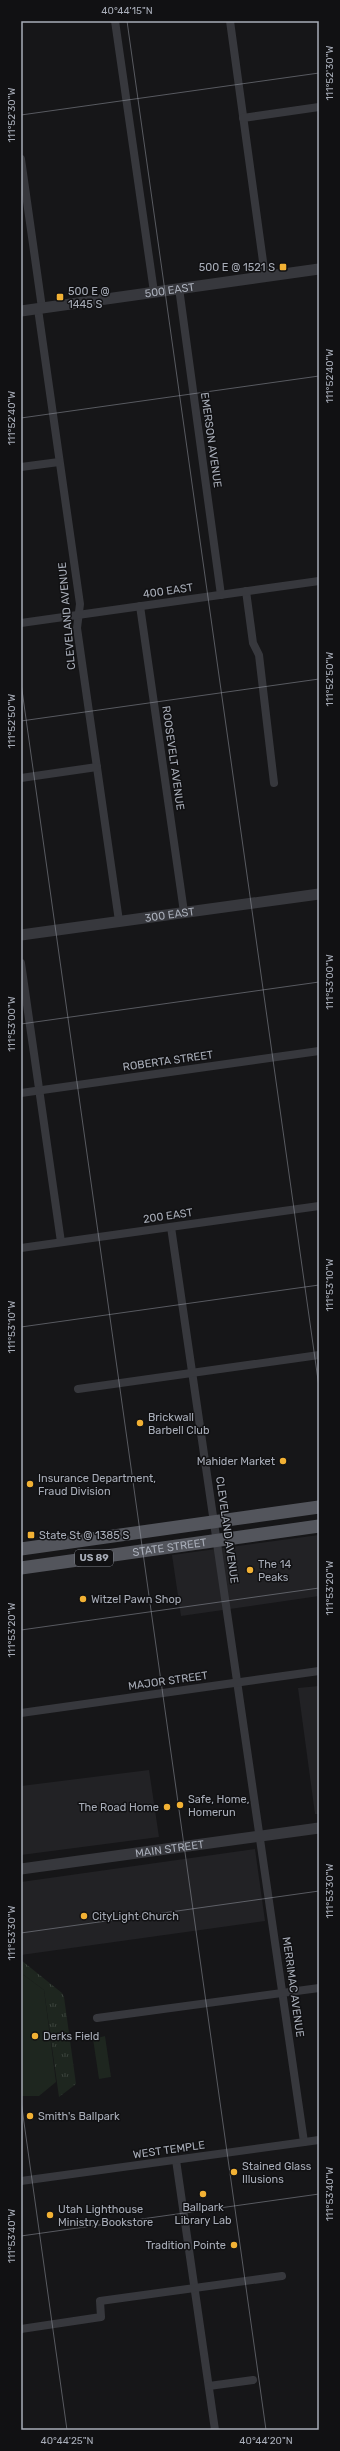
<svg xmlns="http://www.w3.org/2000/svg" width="340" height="2451" font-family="Rubik,sans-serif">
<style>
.built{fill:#222225}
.grass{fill:url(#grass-tufts)}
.park{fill:#1e261f}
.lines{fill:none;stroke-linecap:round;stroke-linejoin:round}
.minor{stroke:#37383d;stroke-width:8}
.tertiary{stroke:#37383d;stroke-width:11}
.primary{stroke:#53555c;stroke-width:13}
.ticks{fill:none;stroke:#a8adb8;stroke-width:1;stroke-opacity:0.45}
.poi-dot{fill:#f2b134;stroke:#111113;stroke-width:1.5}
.labels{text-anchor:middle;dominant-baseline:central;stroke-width:3;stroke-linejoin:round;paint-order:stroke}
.shield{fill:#111113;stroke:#7b7e86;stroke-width:1}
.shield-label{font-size:10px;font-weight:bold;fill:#a8adb8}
.poi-label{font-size:11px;fill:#a8adb8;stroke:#111113;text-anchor:start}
.street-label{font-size:11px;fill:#a8adb8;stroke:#111113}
.neatline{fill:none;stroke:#a8adb8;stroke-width:1.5}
.ticks-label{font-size:10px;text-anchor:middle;fill:#a8adb8}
</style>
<defs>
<pattern id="grass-tufts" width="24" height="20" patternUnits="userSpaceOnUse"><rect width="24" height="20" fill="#1e261f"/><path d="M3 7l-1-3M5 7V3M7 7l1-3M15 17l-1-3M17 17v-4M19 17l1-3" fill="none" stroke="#3c433d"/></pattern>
</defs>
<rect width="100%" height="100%" fill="#161618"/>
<!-- built -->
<g class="built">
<polygon points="319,1535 319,1596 181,1616 172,1555"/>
<polygon points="319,1686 319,1814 315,1814 298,1688"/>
<polygon points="149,1770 159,1837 21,1855 21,1786"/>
<polygon points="255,1849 265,1921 21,1955 21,1882"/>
</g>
<!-- grass -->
<polygon class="grass" points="21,1960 62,1993 64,1997 76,2084 59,2097 44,1990 21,1973"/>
<!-- park -->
<g class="park">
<polygon points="21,1973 44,1990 56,2082 39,2096 21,2096"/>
<polygon points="105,2036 111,2077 99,2079 93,2039"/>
</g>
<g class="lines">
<!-- minor -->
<g class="minor">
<polyline points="115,21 154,292"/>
<polyline points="230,21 265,276"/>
<polyline points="243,118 319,107"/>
<polyline points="21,159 42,308"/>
<polyline points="179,288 221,595"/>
<polyline points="38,309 80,604 77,628 119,921"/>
<polyline points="21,467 59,462"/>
<polyline points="246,591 253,643 259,655 274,783"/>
<polyline points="140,606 184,912"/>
<polyline points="21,623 319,581"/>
<polyline points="21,778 97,767"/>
<polyline points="21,963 61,1242"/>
<polyline points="21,1093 319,1051"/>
<polyline points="171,1227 304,2142"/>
<polyline points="21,1248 319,1206"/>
<polyline points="78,1389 319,1355"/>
<polyline points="21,1713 319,1671"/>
<polyline points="97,2018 319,1988"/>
<polyline points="176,2160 215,2430"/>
<polyline points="21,2181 319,2140"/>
<polyline points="21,2329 101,2317 100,2301 282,2276"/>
<polyline points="209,2386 253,2380"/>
</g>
<!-- tertiary -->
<g class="tertiary">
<path id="s1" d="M21,311L319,269"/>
<path id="s2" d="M21,935L319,894"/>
<path id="s3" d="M21,1869L319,1828"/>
</g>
<!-- primary -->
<g class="primary">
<polyline points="21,1549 319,1507"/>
<path id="s4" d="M21,1568L319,1526"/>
</g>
</g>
<!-- ticks -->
<path class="ticks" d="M127,21L319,1387M21,115L319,73M21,418L319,376M21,683L266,2430M21,721L319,679M21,1024L319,982M21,1327L319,1285M21,1630L319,1588M21,1933L319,1891M21,2101L67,2430M21,2236L319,2194"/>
<!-- markers -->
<g class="poi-dot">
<rect x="279" y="263" width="8" height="8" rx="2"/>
<rect x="56" y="293" width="8" height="8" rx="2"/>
<circle cx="140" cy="1423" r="4"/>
<circle cx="283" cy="1461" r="4"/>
<circle cx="30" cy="1484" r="4"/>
<rect x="27" y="1531" width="8" height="8" rx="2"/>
<circle cx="250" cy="1570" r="4"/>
<circle cx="83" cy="1599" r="4"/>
<circle cx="180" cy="1805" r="4"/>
<circle cx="167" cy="1807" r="4"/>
<circle cx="84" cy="1916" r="4"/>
<circle cx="35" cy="2036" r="4"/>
<circle cx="30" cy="2116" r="4"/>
<circle cx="234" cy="2172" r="4"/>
<circle cx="203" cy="2194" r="4"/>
<circle cx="50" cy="2215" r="4"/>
<circle cx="234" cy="2245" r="4"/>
</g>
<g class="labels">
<!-- shield labels -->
<rect class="shield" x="75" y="1550" width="38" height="16" rx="3"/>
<g class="shield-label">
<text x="94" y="1558">US 89</text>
</g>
<!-- poi labels -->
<g class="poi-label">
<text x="275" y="267" text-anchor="end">500 E @ 1521 S</text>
<text x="68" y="291">500 E @<tspan x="68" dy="13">1445 S</tspan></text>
<text x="148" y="1417">Brickwall<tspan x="148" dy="13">Barbell Club</tspan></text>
<text x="275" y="1461" text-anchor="end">Mahider Market</text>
<text x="38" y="1478">Insurance Department,<tspan x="38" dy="13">Fraud Division</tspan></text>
<text x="39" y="1535">State St @ 1385 S</text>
<text x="258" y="1564">The 14<tspan x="258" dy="13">Peaks</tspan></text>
<text x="91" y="1599">Witzel Pawn Shop</text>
<text x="188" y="1799">Safe, Home,<tspan x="188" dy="13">Homerun</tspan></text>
<text x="159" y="1807" text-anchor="end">The Road Home</text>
<text x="92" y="1916">CityLight Church</text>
<text x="43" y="2036">Derks Field</text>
<text x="38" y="2116">Smith's Ballpark</text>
<text x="242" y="2166">Stained Glass<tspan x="242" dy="13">Illusions</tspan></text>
<text x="203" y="2207" text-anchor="middle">Ballpark<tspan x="203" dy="13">Library Lab</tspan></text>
<text x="58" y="2209">Utah Lighthouse<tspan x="58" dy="13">Ministry Bookstore</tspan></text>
<text x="226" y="2245" text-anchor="end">Tradition Pointe</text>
</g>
<!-- street labels -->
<g class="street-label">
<text stroke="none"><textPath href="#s1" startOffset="150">500 EAST</textPath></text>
<text transform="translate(211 440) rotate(82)">EMERSON AVENUE</text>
<text transform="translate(168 591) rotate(-8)">400 EAST</text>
<text transform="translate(67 616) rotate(-95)">CLEVELAND AVENUE</text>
<text transform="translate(173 758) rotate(82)">ROOSEVELT AVENUE</text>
<text stroke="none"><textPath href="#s2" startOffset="150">300 EAST</textPath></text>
<text transform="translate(168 1061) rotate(-8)">ROBERTA STREET</text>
<text transform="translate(168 1216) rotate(-8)">200 EAST</text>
<text transform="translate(227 1530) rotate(82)">CLEVELAND AVENUE</text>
<text stroke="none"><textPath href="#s4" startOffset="150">STATE STREET</textPath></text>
<text transform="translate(168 1681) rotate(-8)">MAJOR STREET</text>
<text stroke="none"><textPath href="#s3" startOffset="150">MAIN STREET</textPath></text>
<text transform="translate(293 1987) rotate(82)">MERRIMAC AVENUE</text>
<text transform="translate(169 2150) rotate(-8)">WEST TEMPLE</text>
</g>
</g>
<!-- border -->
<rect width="340" height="2451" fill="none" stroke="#111113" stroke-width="44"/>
<rect x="22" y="22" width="296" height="2407" class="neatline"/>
<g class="ticks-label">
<text x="127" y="14">40°44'15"N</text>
<text transform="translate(329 73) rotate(-90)" y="4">111°52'30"W</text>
<text transform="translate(11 115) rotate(-90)" y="4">111°52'30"W</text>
<text transform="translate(329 376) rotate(-90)" y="4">111°52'40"W</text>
<text transform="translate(11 418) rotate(-90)" y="4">111°52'40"W</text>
<text transform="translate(329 679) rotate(-90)" y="4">111°52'50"W</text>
<text transform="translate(11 721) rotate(-90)" y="4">111°52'50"W</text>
<text transform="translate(329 982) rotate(-90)" y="4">111°53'00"W</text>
<text transform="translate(11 1024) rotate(-90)" y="4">111°53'00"W</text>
<text transform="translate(329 1285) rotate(-90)" y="4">111°53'10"W</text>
<text transform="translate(11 1327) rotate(-90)" y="4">111°53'10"W</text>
<text transform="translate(329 1588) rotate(-90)" y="4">111°53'20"W</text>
<text transform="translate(11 1630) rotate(-90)" y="4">111°53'20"W</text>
<text transform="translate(329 1891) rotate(-90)" y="4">111°53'30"W</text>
<text transform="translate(11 1933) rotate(-90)" y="4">111°53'30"W</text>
<text transform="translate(329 2194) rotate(-90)" y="4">111°53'40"W</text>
<text transform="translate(11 2236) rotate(-90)" y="4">111°53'40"W</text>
<text x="67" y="2444">40°44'25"N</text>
<text x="266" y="2444">40°44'20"N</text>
</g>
</svg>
